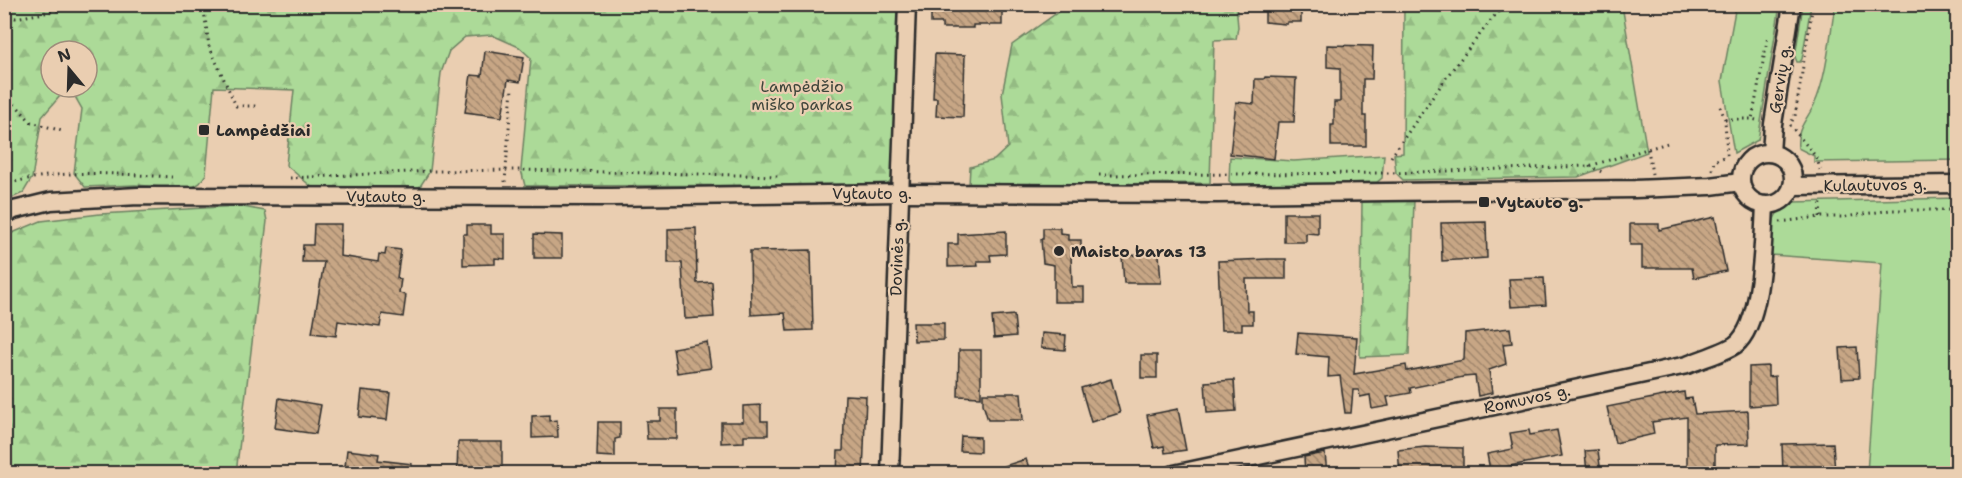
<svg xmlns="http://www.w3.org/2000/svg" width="1962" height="478" font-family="'Shantell Sans',sans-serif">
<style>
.grass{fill:#acda98;stroke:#6c8262;stroke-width:1.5}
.forest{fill:url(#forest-firs);stroke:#6c8262;stroke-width:1.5;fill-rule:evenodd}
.building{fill:url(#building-back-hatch);stroke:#2b2b2b;stroke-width:1.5}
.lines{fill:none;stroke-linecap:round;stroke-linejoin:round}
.minor-casing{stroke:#2b2b2b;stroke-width:21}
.path{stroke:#2b2b2b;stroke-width:3;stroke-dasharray:1.5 4.5;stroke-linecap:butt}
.minor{stroke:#eaceb1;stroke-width:16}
.poi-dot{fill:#2b2b2b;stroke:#eaceb1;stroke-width:2}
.labels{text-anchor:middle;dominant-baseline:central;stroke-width:4.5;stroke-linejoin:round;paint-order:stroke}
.street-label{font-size:16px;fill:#2b2b2b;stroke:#eaceb1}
.park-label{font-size:16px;fill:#3e453b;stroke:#eaceb1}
.poi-label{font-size:16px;font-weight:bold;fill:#2b2b2b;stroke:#eaceb1;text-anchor:start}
</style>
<defs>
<pattern id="forest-firs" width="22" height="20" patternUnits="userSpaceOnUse" patternTransform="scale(1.5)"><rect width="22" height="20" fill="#acda98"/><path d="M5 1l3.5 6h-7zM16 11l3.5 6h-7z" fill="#94bb83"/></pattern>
<pattern id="building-back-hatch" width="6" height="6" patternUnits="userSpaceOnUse" patternTransform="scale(1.5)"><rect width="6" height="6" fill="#c7a685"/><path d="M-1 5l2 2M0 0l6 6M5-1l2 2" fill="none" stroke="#a2876d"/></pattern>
</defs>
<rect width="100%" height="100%" fill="#eaceb1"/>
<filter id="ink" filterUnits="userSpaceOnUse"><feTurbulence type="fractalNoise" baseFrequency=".0167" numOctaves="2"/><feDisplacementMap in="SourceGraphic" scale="12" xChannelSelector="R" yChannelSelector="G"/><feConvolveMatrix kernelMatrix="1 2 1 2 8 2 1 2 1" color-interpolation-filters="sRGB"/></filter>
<g filter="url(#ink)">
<!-- grass -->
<g class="grass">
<polygon points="1736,5 1780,5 1758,140 1734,153 1722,81"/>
<polygon points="1803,5 1811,5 1802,59 1800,62 1797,62 1795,57"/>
<path d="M1835,5H1957V160L1814,162V156L1798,148C1796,129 1806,121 1814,105C1827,77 1830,36 1835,5Z"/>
<polygon points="1384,155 1382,178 1377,182 1236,187 1229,181 1230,157 1294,161"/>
<path d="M1957,198V473H1867L1882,263L1771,255C1773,232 1767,211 1793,202Z"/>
</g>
<!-- forest -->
<g class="forest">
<polygon points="1236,4 1238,27 1236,39 1214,40 1210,183 969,185 970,167 994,160 1008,147 1002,94 1012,45 1058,12 1059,5"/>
<path d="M5,5H897L892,179L886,185L525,186L521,170L531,58L519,47L492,35L465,37L449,51L441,73L430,171L419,188H313L286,165L294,90L214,87L206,174L200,183L190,189L135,185L85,187L74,173L82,109L74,95L60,96L42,117L32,178L23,193L5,201ZM51,51H87V87H51Z"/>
<polygon points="1404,5 1622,5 1647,152 1578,177 1403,180 1396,173 1394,154 1403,153"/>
<polygon points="1414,200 1409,355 1360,357 1362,202"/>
<polygon points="238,206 265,211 267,221 236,473 5,473 5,236 41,221 100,214"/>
</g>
<!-- building -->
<g class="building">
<polygon points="931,4 1002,6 1002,25 973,25 973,28 942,28 942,23 931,23"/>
<polygon points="1265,4 1301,4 1301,22 1287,22 1287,24 1285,24 1265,22"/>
<polygon points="1327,45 1373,46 1372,79 1363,79 1363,116 1366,116 1366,146 1331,146 1331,125 1334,125 1334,102 1340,102 1340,68 1327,67"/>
<polygon points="485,51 524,57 520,82 508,80 502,117 465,112 471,75 482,76"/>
<polygon points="935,54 965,55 963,117 936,116 937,98 933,98"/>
<polygon points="1265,77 1296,78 1294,122 1278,122 1274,159 1230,154 1236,102 1254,104 1255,79 1264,79"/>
<polygon points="1284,213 1318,213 1318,234 1306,233 1306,242 1284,242"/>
<polygon points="1715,217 1726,271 1694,278 1692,268 1642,268 1642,245 1630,245 1630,224 1659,224 1659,230"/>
<polygon points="1486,222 1487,258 1442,261 1441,223"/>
<polygon points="314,224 341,224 340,256 378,262 379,254 385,255 386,248 401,250 397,278 401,279 399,293 406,295 403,317 382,314 380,327 338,321 336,336 312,333 324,262 302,262 303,245 313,245"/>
<polygon points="467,225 491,225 491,234 505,234 505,259 495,258 495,264 463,265 463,234 467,234"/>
<polygon points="696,228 697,283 712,282 714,317 685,319 682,263 668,263 668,229"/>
<polygon points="1043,228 1060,228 1060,233 1068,234 1068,240 1081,240 1081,247 1077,248 1077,253 1071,253 1072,287 1084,287 1084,302 1054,302 1054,265 1043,263 1041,239 1043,239"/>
<polygon points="1006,231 1006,254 990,255 991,261 977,261 978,266 948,267 948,244 958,244 958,234"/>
<polygon points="534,234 562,235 562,258 534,258"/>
<polygon points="811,250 813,330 787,331 785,313 751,315 750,251"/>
<polygon points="1159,254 1161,283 1124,283 1122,256"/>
<polygon points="1268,259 1286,259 1286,279 1246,279 1247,311 1253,311 1253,324 1242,324 1242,330 1221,330 1218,261"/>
<polygon points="1544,278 1546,305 1511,307 1509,279"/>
<polygon points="1014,315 1016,336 994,338 992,317"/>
<polygon points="913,323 944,323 944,340 914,341"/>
<polygon points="1510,328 1512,343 1503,344 1506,364 1489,370 1492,393 1478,396 1475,376 1463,377 1410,388 1411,393 1387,397 1389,406 1372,409 1370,395 1360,397 1359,390 1353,390 1351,413 1345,413 1340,376 1328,377 1329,357 1296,354 1298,333 1357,337 1354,374 1406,365 1407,371 1464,360 1465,333"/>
<polygon points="1042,333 1066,335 1065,350 1041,348"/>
<polygon points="707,342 711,368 677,373 673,348"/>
<polygon points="1857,347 1859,378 1842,379 1840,348"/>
<polygon points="959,350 981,350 981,397 958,396"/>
<rect x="1141" y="355" width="16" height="23"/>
<polygon points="1768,366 1768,377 1775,376 1776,404 1749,406 1749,367"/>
<polygon points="1111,379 1120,413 1091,422 1081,388"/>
<polygon points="1234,380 1236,411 1207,413 1205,382"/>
<polygon points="362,390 390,393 387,420 359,417"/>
<polygon points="1684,392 1685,399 1692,398 1695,414 1748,411 1749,444 1715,445 1715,474 1695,474 1695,468 1687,467 1687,417 1652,422 1654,434 1615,443 1607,407"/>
<polygon points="983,393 1021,393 1023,420 988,420 983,404"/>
<polygon points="845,395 866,396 863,474 837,474 838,451 843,451"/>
<polygon points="279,398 321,405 316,434 275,428"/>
<polygon points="761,405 761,421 768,421 768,435 744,435 744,442 721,443 721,422 743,422 743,406"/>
<polygon points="660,409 677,409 677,439 647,439 646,421 660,421"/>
<polygon points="1178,409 1186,450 1165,453 1164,446 1154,448 1147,415"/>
<polygon points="549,415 549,421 557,420 558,437 532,438 532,416"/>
<polygon points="598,422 620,422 620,438 615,439 615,457 597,456"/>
<polygon points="1529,430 1530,435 1557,430 1562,456 1490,470 1487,454 1513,449 1510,433"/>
<polygon points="961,436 980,437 980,452 960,451"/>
<polygon points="458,442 502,442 502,474 457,474"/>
<polygon points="1833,443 1835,473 1783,473 1782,444"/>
<polygon points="1425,447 1463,448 1463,474 1400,474 1398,450"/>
<polygon points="347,450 379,454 378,460 412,464 411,474 344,474"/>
<polygon points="1598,450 1601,474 1587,474 1585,451"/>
<polygon points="1325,453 1327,474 1305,474 1304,457"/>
<polygon points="1026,459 1031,474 989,474 989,471"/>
</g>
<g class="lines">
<!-- minor casing -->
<g class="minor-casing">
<g id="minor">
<polyline points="1771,153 1773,124 1792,4"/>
<circle cx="1767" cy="179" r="26"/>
<polyline points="1792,186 1958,184"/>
<polyline points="4,215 14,210 51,201 138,196 611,197 900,193 1217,194 1635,189 1710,186 1741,182"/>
<polyline points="890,474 907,4"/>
<path d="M1174,474L1687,365C1701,359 1723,353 1735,345C1763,324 1763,239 1765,205"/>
</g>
</g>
<!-- path -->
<g class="path">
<polyline points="203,4 209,46 236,106 259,106"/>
<polyline points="4,13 15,18 96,4"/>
<polyline points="4,98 16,105 31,122 62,131"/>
<polyline points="1725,119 1752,119"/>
<polyline points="1756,120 1752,119 1768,36"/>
<polyline points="1792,121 1795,116 1813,4"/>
<polyline points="1790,125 1817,158 1820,170"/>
<polyline points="1648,149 1652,174"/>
<polyline points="1391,157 1448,75 1496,14 1507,4"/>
<polyline points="1589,166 1602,172"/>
<polyline points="1712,170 1714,161 1727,156 1725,119 1719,104"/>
<polyline points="1099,175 1390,173 1589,166 1671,142"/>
<polyline points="290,178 430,171 521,170 781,176"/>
<polyline points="505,182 512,88"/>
<path d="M4,185C59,168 116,174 172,177"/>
<polyline points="1820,217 1821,201"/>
<polyline points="1780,222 1820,217 1844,217 1891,210 1958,210"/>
</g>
<!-- minor -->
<use href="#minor" class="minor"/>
</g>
</g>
<!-- markers -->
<g class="poi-dot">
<rect x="198" y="124" width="12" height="12" rx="3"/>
<rect x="1478" y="196" width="12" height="12" rx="3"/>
<circle cx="1059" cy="251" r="6"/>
</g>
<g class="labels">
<!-- street labels -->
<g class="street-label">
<text transform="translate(1780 79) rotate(-81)">Gervių g.</text>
<text transform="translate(1875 185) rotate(-1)">Kulautuvos g.</text>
<text x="872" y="193">Vytauto g.</text>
<text x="386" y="196">Vytauto g.</text>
<text transform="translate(897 257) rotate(-88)">Dovinės g.</text>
<text transform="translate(1527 399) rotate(-12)">Romuvos g.</text>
</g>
<!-- park labels -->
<g class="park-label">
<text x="802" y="86">Lampėdžio<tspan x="802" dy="18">miško parkas</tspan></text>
</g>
<!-- poi labels -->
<g class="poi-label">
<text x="216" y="130">Lampėdžiai</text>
<text x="1496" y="202">Vytauto g.</text>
<text x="1071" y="251">Maisto baras 13</text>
</g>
</g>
<!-- margin -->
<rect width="1962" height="478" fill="none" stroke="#eaceb1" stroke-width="24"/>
<rect x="12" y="12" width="1938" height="454" fill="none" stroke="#2b2b2b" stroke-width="2" filter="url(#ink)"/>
<!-- north arrow -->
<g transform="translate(69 69) rotate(341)"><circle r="28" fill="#eaceb1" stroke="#9e8d7b" stroke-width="1.5"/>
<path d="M0-4.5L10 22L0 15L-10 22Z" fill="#2b2b2b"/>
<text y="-9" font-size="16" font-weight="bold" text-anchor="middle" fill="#2b2b2b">N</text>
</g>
</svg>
